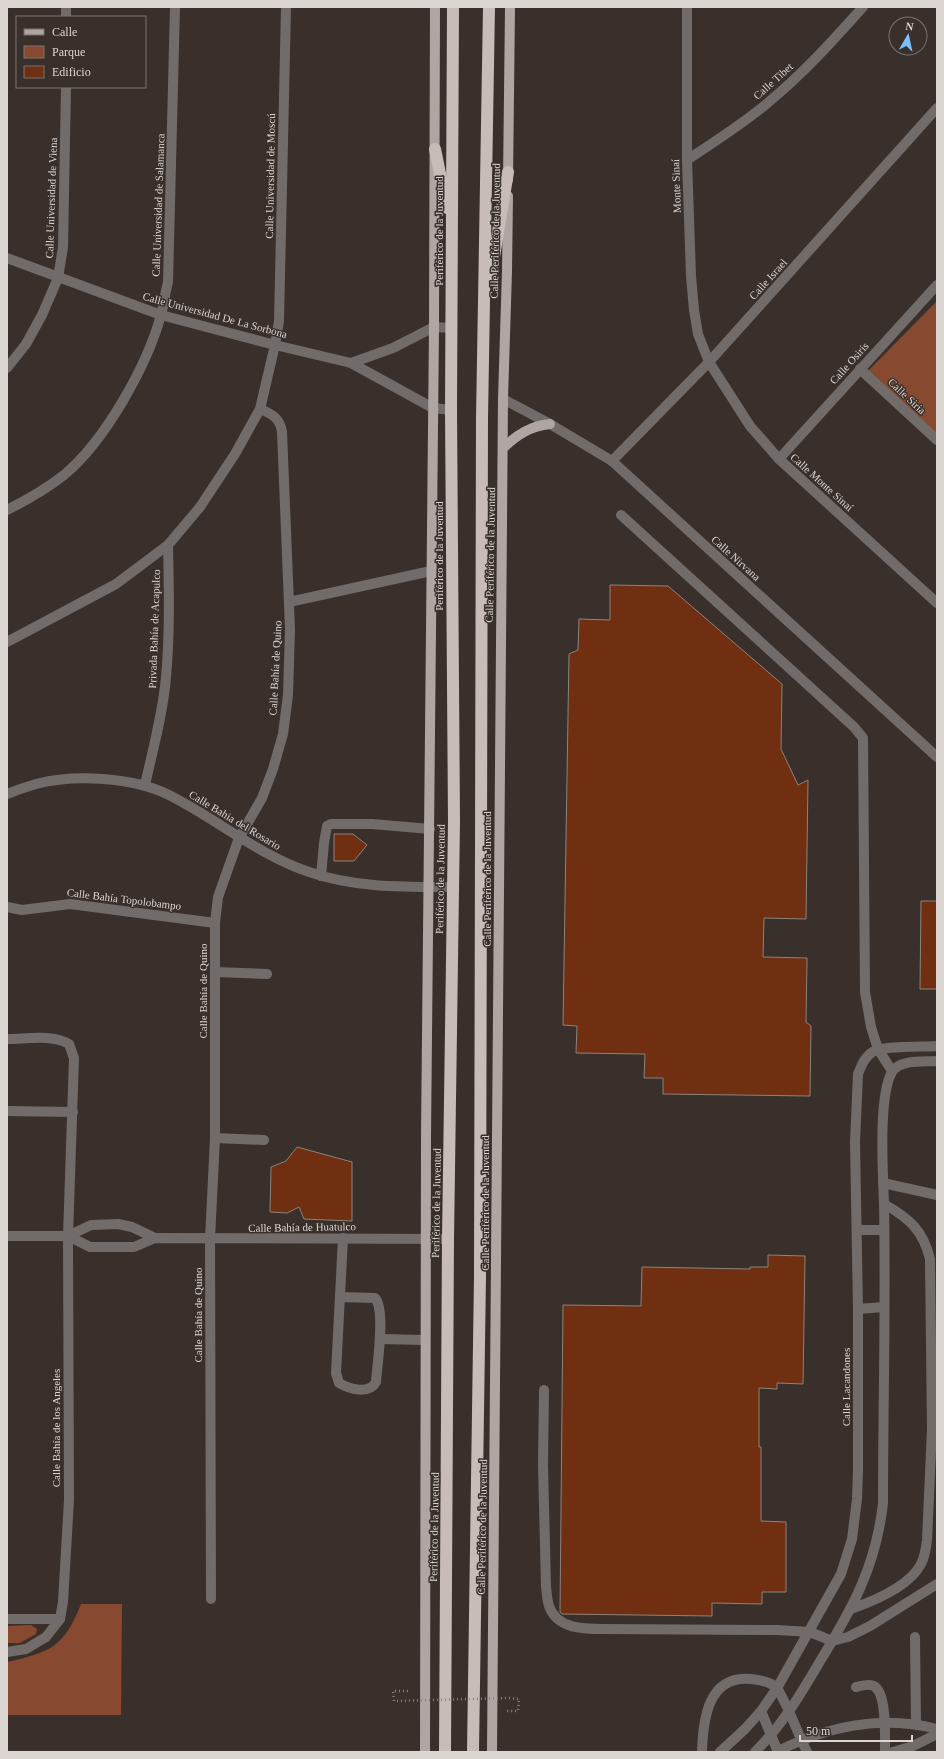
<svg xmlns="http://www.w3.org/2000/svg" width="944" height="1759" font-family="'Times New Roman',serif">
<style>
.green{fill:#874930}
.building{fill:#712f11;stroke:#8d827e}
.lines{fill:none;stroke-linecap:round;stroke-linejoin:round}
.minor{stroke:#716c6a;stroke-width:10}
.major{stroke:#afa5a2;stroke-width:10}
.highway{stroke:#c7bcb8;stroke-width:12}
.path-bridge{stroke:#8a837f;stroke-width:2.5;stroke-dasharray:1 3;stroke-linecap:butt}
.labels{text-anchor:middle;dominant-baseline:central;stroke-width:3;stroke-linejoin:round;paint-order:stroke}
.street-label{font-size:11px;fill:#dcd6d3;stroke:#39302c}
</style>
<rect width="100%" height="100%" fill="#39302c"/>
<!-- green -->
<g class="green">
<polygon points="937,301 937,438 867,372"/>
<path d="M81,1604H122L121,1715H7V1662C51,1652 64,1647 81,1604Z"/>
<polygon points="31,1625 37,1629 36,1634 20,1643 7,1643 7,1626"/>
</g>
<!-- building -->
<g class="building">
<polygon points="610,585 668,586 782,684 781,749 798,785 808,780 806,919 764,918 763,957 807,958 806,1022 811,1026 810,1096 663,1094 663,1078 644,1078 645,1054 576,1053 577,1026 563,1025 569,654 578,650 579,619 610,620"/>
<polygon points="334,834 353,834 367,845 354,861 334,861"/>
<polygon points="921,901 937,901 937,989 920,989"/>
<polygon points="297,1147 352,1162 352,1221 304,1219 299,1207 287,1213 270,1212 271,1167 286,1161"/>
<polygon points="768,1255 805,1256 803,1384 777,1383 777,1389 759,1388 759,1447 761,1447 761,1521 786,1522 786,1592 762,1592 762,1604 712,1603 712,1616 562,1614 560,1612 563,1305 641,1306 642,1267 750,1269 750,1267 768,1267"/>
</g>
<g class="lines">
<!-- minor -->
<g class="minor">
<polyline points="66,7 66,17"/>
<polyline points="687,7 687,160 691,276 694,310 698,334 709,362 750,426 779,459 937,603"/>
<path d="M687,160C715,141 745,123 771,100C805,72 834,39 863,7"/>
<polyline points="7,258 161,315 275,345 351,363 433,408 451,410"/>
<polyline points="351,363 393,348 434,327 452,328"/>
<polyline points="7,368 26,344 42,315 58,278 63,247 66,87"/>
<polyline points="860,369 937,440"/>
<polyline points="503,399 550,424 612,461 937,757"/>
<polyline points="779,459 937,285"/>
<polyline points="612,461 709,362 937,108"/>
<path d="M7,510C27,500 46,489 64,475C105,441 147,366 161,315C164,304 165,293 168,282L175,7"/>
<polyline points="621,515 854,727 863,738 865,992 871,1027 878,1049 892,1071"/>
<polyline points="289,602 431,571"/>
<polyline points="7,642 116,584 168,545 200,507 235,454 260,409 275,345 279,321 286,7"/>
<path d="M145,785C153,749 163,713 166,677C170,633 169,589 168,545"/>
<path d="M7,794C17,790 26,787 36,784C74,774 133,777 169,795C217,819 258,855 309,872C355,888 405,887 453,887"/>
<polyline points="321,876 324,843 327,826 331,824 372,824 430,829"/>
<polyline points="7,907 22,910 70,904 215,923"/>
<polyline points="215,972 267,974"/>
<path d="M7,1039C26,1039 52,1034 69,1044L74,1058L68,1236L69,1500L63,1602L60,1619L46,1637L26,1649L7,1652"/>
<polyline points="7,1111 73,1112"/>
<polyline points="215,1138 264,1140"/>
<polyline points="883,1183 937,1195"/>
<polyline points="857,1230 884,1230"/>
<polyline points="7,1236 68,1236 91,1225 118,1224 132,1227 155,1238"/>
<polyline points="68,1236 90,1247 134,1247 155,1238 448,1239"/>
<path d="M340,1297L375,1298C386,1310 377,1365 376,1382C369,1395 349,1389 339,1383L336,1373L343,1238"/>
<polyline points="858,1309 884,1307"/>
<polyline points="380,1339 425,1340"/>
<path d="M544,1390L543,1464L546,1587C547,1593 547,1600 549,1606C557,1629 583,1629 603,1629L777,1630L810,1632L832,1641L848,1637L870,1626L937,1584"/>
<path d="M211,1599L210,1239L215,1138V923L218,897L239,838L262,798L273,769L283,734L288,695L290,629L282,432C280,418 272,414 260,409"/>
<path d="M851,1609C874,1601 909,1587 921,1564C925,1557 926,1548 927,1540L932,1429L930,1259C923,1230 909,1218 884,1204"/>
<polyline points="7,1619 60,1619"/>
<polyline points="915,1637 916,1724"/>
<path d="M856,1687C861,1686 869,1683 874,1686C887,1693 885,1738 885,1752"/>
<polyline points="761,1711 778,1752"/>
<path d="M778,1751C829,1726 880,1715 937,1729"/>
<path d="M702,1752C703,1719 708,1675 751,1679C760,1680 771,1682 777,1688C779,1691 781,1695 783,1699C792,1716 798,1734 807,1752"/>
<path d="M720,1752L745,1729L761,1711L777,1688L841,1574L852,1539L857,1499L858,1470V1309L855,1142L858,1074C862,1064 865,1056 874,1051C883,1046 924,1047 937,1046"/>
<path d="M755,1752C783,1724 799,1697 819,1663C852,1609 876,1567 883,1503C883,1403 886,1303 884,1204C883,1174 878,1096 892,1072C899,1059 925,1062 937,1061"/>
<polyline points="893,1752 913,1746 937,1734"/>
</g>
<!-- major -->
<g class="major">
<polyline points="508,180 510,7"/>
<path d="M503,448C517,435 530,426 550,424"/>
<polyline points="425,1752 426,1137 434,327 435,7"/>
<polyline points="492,1752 503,399 507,271 508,196"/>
</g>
<!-- highway -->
<g class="highway">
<polyline points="435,149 447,208"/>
<polyline points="491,275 508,172"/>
<polyline points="445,1752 448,1239 454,821 451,410 453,7"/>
<polyline points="473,1752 480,1276 482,418 489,7"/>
</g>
<!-- path-bridge -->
<polyline class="path-bridge" points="408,1691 393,1691 394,1701 509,1698 519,1699 518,1711 505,1711"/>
</g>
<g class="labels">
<!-- street labels -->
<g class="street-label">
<text transform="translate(773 81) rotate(-42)">Calle Tibet</text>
<text transform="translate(270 176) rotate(-89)">Calle Universidad de Moscú</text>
<text transform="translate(676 186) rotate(-92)">Monte Sinaí</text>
<text transform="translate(51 198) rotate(-88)">Calle Universidad de Viena</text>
<text transform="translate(158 205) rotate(-88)">Calle Universidad de Salamanca</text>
<text transform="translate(439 231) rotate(-90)">Periférico de la Juventud</text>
<text transform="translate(495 231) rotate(-89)">Calle Periférico de la Juventud</text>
<text transform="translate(768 279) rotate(-48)">Calle Israel</text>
<text transform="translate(215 315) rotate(15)">Calle Universidad De La Sorbona</text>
<text transform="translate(849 363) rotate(-48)">Calle Osiris</text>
<text transform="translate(907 396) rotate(43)">Calle Siria</text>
<text transform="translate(822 482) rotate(42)">Calle Monte Sinaí</text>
<text transform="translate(490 555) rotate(-89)">Calle Periférico de la Juventud</text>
<text transform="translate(439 556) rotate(-90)">Periférico de la Juventud</text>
<text transform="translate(736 558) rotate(42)">Calle Nirvana</text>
<text transform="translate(154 629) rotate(-88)">Privada Bahía de Acapulco</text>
<text transform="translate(275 668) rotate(-87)">Calle Bahía de Quino</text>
<text transform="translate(235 820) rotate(31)">Calle Bahia del Rosario</text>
<text transform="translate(440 879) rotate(-89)">Periférico de la Juventud</text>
<text transform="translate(487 879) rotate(-90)">Calle Periférico de la Juventud</text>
<text transform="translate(124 899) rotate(7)">Calle Bahía Topolobampo</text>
<text transform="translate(203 991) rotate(-90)">Calle Bahía de Quino</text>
<text transform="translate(436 1203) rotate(-89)">Periférico de la Juventud</text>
<text transform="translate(485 1203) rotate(-90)">Calle Periférico de la Juventud</text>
<text transform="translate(302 1227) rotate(-1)">Calle Bahía de Huatulco</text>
<text transform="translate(198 1315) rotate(-90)">Calle Bahía de Quino</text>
<text transform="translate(846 1387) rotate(-90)">Calle Lacandones</text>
<text transform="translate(56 1428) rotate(-90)">Calle Bahía de los Angeles</text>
<text transform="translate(434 1527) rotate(-89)">Periférico de la Juventud</text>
<text transform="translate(482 1527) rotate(-89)">Calle Periférico de la Juventud</text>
</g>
</g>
<!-- border -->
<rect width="944" height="1759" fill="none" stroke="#dcd6d3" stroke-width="16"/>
<!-- legend -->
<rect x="16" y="16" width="130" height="72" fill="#39302c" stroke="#7a726f"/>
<rect x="24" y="29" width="20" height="6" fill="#afa5a2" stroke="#7a726f"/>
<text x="52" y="36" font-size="12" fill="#dcd6d3">Calle</text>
<rect x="24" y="46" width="20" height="12" fill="#874930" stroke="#7a726f"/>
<text x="52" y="56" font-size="12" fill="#dcd6d3">Parque</text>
<rect x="24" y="66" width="20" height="12" fill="#712f11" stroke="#7a726f"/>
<text x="52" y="76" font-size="12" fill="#dcd6d3">Edificio</text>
<!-- north arrow -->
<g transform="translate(908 36) rotate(9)"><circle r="19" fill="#39302c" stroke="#7a726f"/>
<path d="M0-3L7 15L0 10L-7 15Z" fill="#7cbef9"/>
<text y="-6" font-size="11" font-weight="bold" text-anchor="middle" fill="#dcd6d3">N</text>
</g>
<!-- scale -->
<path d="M800 1735v6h112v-6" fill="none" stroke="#dcd6d3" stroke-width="2"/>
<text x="806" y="1735" font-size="12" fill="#dcd6d3" stroke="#39302c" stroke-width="3" paint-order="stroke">50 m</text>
</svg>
